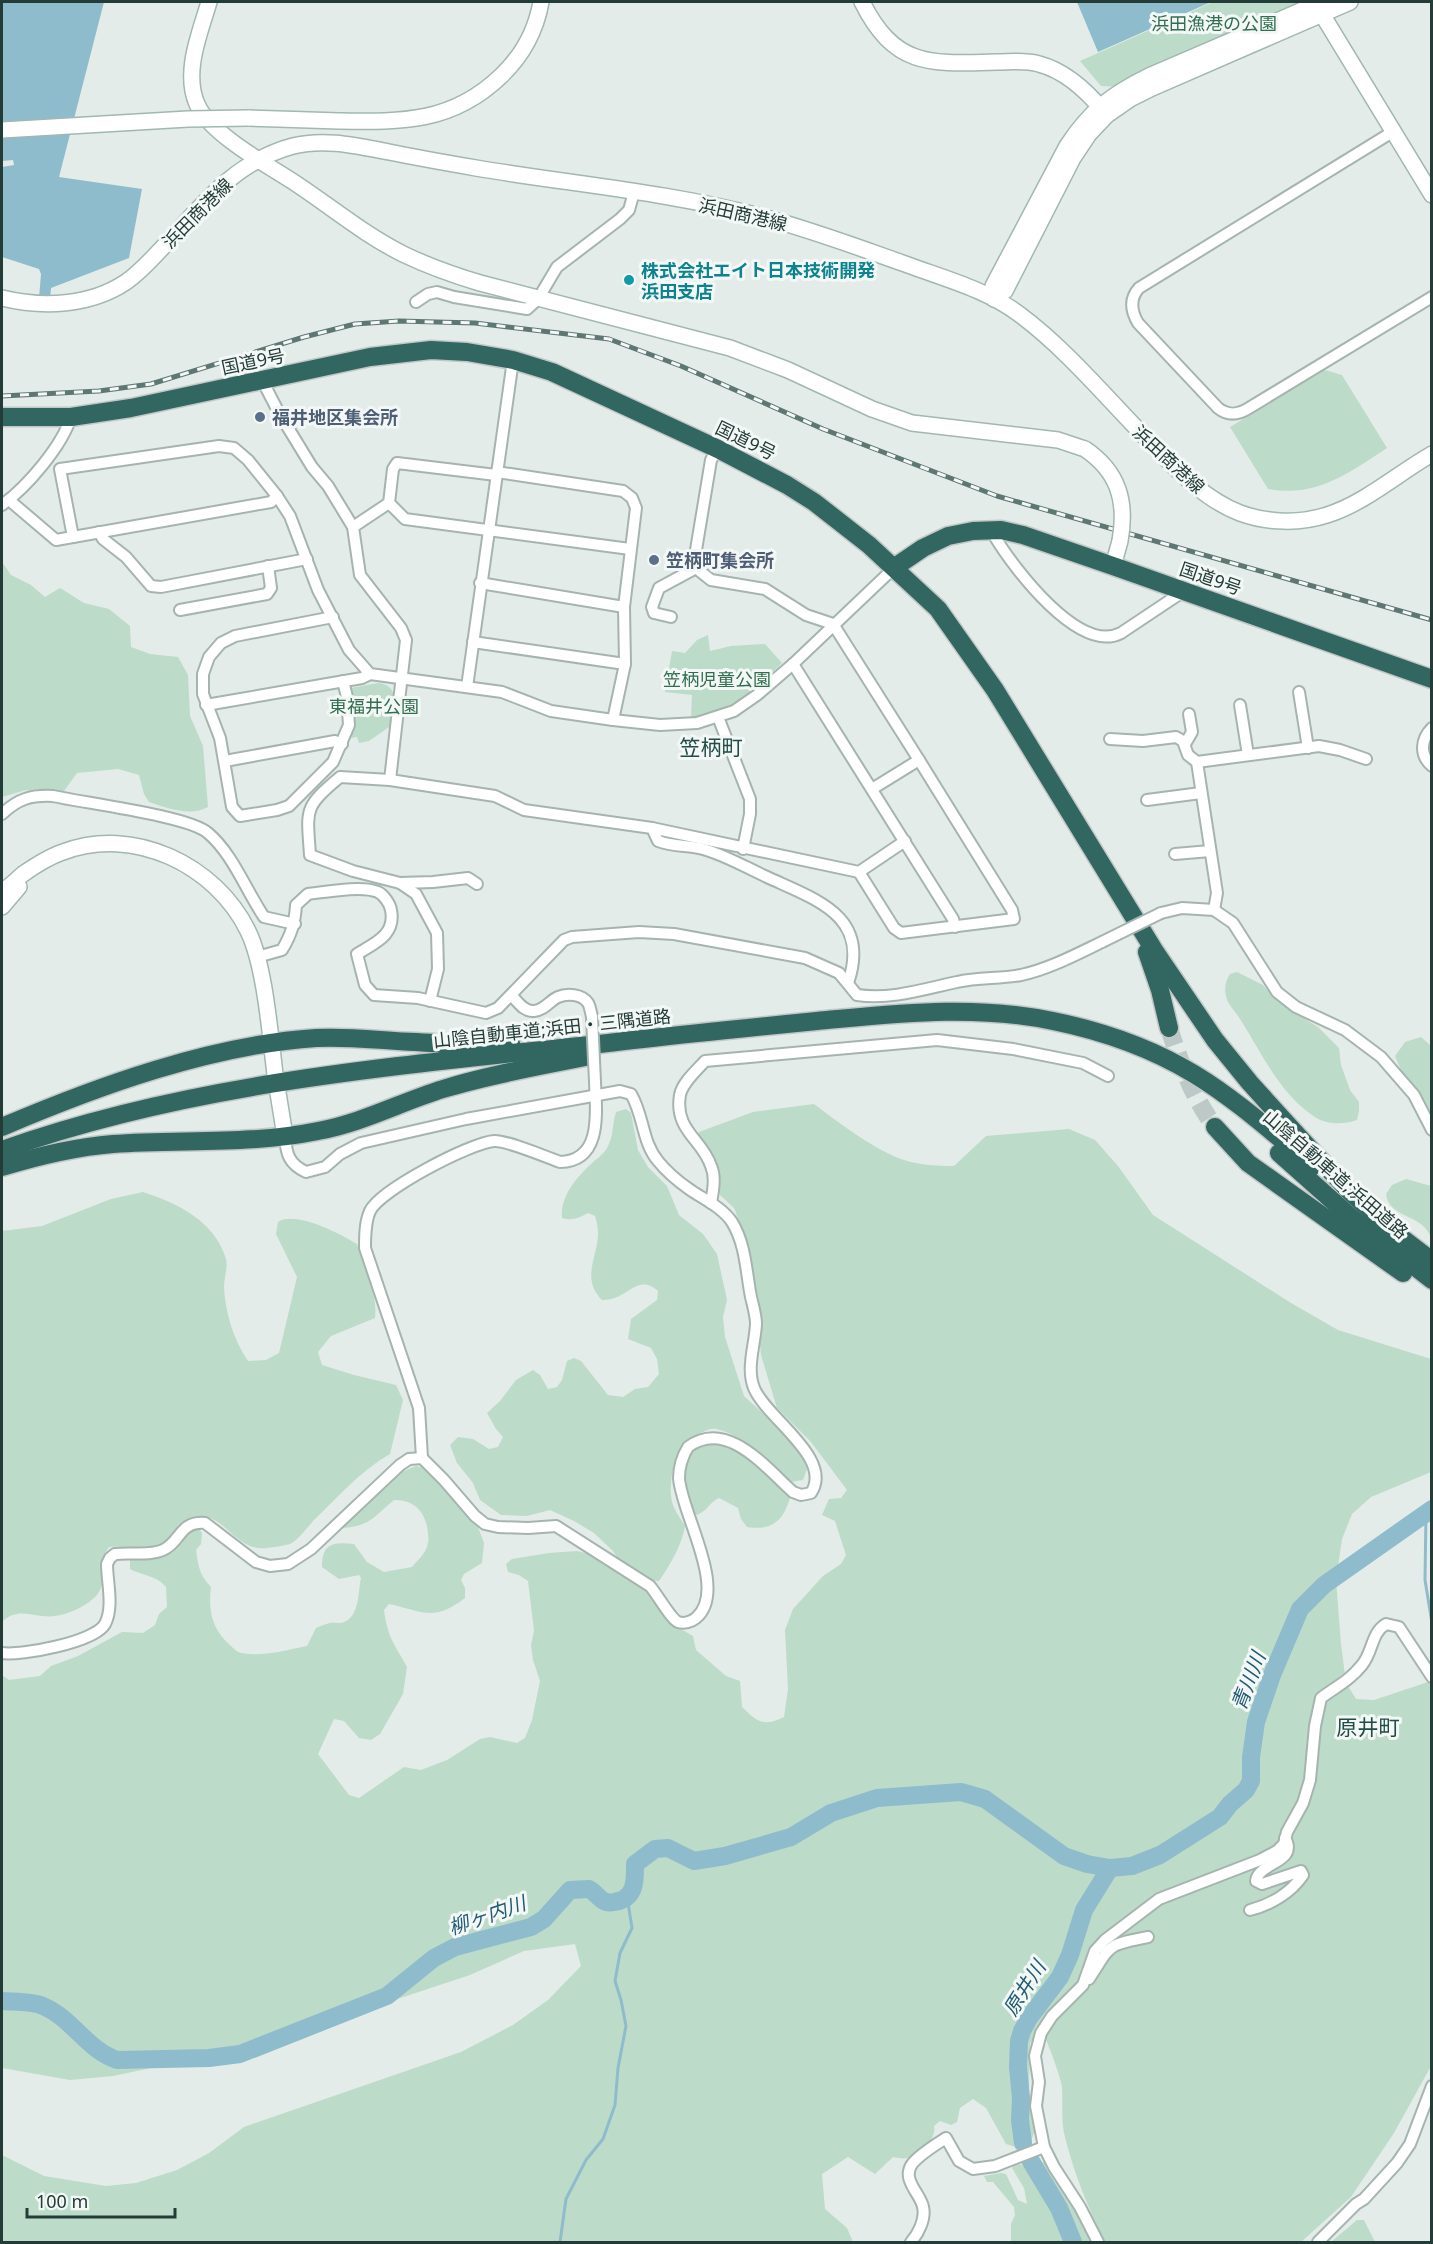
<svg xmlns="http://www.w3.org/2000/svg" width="1433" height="2244" font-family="'Noto Sans','Noto Sans JP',sans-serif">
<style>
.green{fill:#bddbc9}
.water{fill:#8fbccc}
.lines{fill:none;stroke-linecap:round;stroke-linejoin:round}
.stream{stroke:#8fbccc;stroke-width:3}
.river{stroke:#8fbccc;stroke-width:18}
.highway-tunnel{stroke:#bdc9c6;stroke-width:18;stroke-dasharray:18 9;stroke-linecap:butt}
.street-casing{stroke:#a6b4b0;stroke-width:14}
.secondary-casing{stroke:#a2b7b2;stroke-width:18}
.highway-casing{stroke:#c2c8c7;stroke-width:21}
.street{stroke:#fff;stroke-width:10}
.secondary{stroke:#fff;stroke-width:15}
.highway{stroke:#326661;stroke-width:18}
.rail-casing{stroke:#5f7773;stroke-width:5}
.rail{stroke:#f3f8f6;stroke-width:3;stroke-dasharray:9;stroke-linecap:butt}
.street-bridge-casing{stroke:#a6b4b0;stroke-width:14;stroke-linecap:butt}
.secondary-bridge-casing{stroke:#a2b7b2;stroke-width:18;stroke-linecap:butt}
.street-bridge{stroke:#fff;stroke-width:10}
.secondary-bridge{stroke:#fff;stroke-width:15}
.culture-dot{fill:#0f9aa8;stroke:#f3f8f6;stroke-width:2}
.service-dot{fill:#5c6f8a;stroke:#f3f8f6;stroke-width:2}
.labels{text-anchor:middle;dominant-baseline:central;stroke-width:6;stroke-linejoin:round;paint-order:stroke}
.park-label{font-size:18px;fill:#316f50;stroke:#f3f8f6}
.street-label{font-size:18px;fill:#243c38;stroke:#f3f8f6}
.culture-label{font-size:18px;font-weight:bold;fill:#0d838f;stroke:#f3f8f6;text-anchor:start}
.service-label{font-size:18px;font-weight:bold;fill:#4e5e75;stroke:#f3f8f6;text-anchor:start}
.water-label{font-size:20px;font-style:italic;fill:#225c73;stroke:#f3f8f6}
.quarter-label{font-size:21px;fill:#214c47;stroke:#f3f8f6}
</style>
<rect width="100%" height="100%" fill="#e3ece9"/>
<!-- green -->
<g class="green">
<polygon points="1213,2 1314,2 1120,87 1101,86 1080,61"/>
<path d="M1325,370L1342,375L1387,448C1349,473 1316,498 1268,489L1230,427Z"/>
<path d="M2,562L11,575L31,585L45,597L60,588L84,603L109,609L130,626L131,647L150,654L178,657L188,675L190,716L203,746L208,807C190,817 167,808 149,802L144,794L139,775L118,769L77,773L61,795L26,790L2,797Z"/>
<polygon points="708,635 710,651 731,646 765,644 782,663 744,699 726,709 691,719 692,695 665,692 672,651 685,653 697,640"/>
<path d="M378,683C401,685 394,707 392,725L369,741L359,743L357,737L351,738L354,715L351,688Z"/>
<path d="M1237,972L1263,985L1272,995L1297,1014L1318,1027L1339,1048L1341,1065L1350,1090L1359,1102V1111L1357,1120C1342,1125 1325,1125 1312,1115C1279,1092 1261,1052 1240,1019C1236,1012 1227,1004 1226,996C1224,987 1226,980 1230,974Z"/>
<polygon points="1421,1037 1431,1046 1431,1116 1401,1070 1395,1056 1405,1042"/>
<path d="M814,1104C839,1123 870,1146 898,1158C916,1165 936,1166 954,1166L986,1136L1069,1129L1095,1140L1118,1166L1153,1215L1291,1303L1338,1330L1431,1359V1472L1371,1497L1352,1514L1342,1539L1336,1580L1341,1644L1346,1683L1356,1699L1374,1700L1431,1681V2066L1394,2133L1351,2197L1301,2242H1105C1088,2208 1073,2171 1064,2133C1061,2117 1063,2103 1062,2087C1060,2074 1046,2038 1040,2026L1030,2044L1029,2089L1035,2130L1031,2141L1018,2148L1006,2144L986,2108L973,2099L960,2108L957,2122L951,2125L940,2121L934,2126C937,2139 920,2155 908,2158C903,2159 898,2158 893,2157L875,2174L848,2157L822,2174L825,2209L847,2228L853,2242H2V2155L44,2176L106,2186L136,2183L177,2170L209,2153L244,2127L461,2052L513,2025L548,2000L581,1966L575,1944L524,1951L470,1975L361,2011L204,2056L156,2067L113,2076L70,2080L2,2068V1675L9,1680L40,1676L51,1666L78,1656L122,1632L143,1633L155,1625L159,1614L167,1607L166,1587C156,1575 143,1576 130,1569V1559L157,1557L173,1552L179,1539L198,1528L202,1533L201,1544L196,1550C198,1566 200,1576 211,1587C208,1612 212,1629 231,1646C234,1649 238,1653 242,1653C263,1657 287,1650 307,1646L316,1628C320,1626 325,1624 330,1623C334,1622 340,1624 344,1622C360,1616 358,1591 361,1578L359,1575L339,1579L322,1567C322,1543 333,1542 354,1544L367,1562L384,1572L412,1567C417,1561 427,1552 428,1543C429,1540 428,1537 428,1533C426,1513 416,1500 394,1500C373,1517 371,1526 342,1528V1525L392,1476L416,1466L430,1469L476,1522L484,1543L482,1563L464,1574L461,1580L465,1588V1598C433,1622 425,1612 389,1604L384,1610C388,1639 394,1643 407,1667L403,1694L380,1734L371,1740L359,1738L344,1721L334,1719L318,1754L349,1795L359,1798L404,1767L421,1770L447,1760L480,1739L490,1737L517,1743L525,1738L532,1720L540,1681L533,1660L531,1645L534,1631L528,1581L519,1575L508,1572L506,1564L512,1559L549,1553L577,1551L599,1556L646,1588L674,1625L693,1636L696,1650L726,1676L740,1681L742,1707C757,1722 764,1727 784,1717L788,1689L785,1630L793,1609L823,1576L841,1564L846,1555L835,1521L822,1515L829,1499L841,1498L847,1490L811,1442L777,1408L761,1355L754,1278L745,1237L734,1208L720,1195L706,1147L698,1140L699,1132L753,1112Z"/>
<path d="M626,1109L631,1113L638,1150L648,1167L667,1186L679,1215L703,1234L717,1254L727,1300L723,1317L725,1337L744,1396L780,1429L802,1455L807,1469L803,1480L791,1482C768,1465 746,1435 716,1429C712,1428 707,1430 703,1432C677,1438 667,1479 672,1502C674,1510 681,1519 685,1526C682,1545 670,1565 659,1581L649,1580L620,1562L613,1551L594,1533L574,1521L550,1510L527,1516L501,1515L480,1500L473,1483L457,1463L450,1445L458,1437L473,1439L489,1449L498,1447L503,1437L496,1429L487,1413L500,1401L516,1380L533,1370L540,1375L548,1389L557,1387L562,1380L567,1361L574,1358L581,1361L608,1395L623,1397L635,1389L648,1387L659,1374L657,1359L651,1348L628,1339L631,1319L657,1300L658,1291C636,1272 628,1301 602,1300C581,1279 597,1258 598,1235C598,1228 597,1222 595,1216L588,1213C579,1218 572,1221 562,1218C560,1197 576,1178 590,1165C596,1159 603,1155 607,1148C614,1136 612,1124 616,1112Z"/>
<path d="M1406,1179L1431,1186V1237C1429,1233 1426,1228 1422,1225C1410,1215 1388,1213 1386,1194L1392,1185Z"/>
<path d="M143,1192C177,1203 215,1221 226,1259C228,1268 224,1278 224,1287C225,1312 234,1341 248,1361L266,1360L279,1353L297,1277L276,1234L278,1222C295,1210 341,1234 357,1244C363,1269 378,1292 375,1318L331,1336L318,1352L322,1365L354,1375L396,1385L403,1400L390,1454C360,1471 337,1498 313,1521C307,1528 298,1540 290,1544C283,1546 274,1547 267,1548C229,1553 220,1494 178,1525L177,1535L165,1547C146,1549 128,1546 109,1547C98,1560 109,1580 97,1595C87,1606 69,1614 55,1616C36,1619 18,1605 2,1622V1231L42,1226L111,1199Z"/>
<path d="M710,1442C743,1445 764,1471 786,1492L790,1498C783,1521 772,1531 747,1527L741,1519L738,1508L719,1498C710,1502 707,1511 697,1515L692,1513C687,1497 675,1468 689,1453C694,1448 704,1445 710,1442Z"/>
<path d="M1045,2160L1074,2207L1092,2242H1011V2224L1015,2215L1014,2207L993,2182H987L984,2176L1001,2173L1006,2174L1018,2200L1027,2204L1024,2188L1012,2168L1014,2164C1027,2162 1026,2174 1036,2178L1041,2174V2164Z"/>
<polygon points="1357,2220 1364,2220 1375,2242 1331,2242"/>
</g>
<!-- water -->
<g class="water">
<polygon points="2,2 104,2 59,177 142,189 129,258 51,288 50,299 39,298 41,274 39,269 2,257 2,167 14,165 13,160 2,161"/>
<polygon points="1077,2 1211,2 1098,52"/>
</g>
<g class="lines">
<!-- stream -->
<g class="stream">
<polyline points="1426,1513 1425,1580 1432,1623"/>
<polyline points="560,2242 566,2199 586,2160 603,2139 615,2105 618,2068 626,2026 621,2000 615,1981 620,1953 632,1928 627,1896"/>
</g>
<!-- river -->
<g class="river">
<path d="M2,2001C14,2002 32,2001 43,2006C72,2018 87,2050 117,2060L209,2058L240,2054L387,1996L434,1958L455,1947L531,1927L544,1919L570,1890L589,1889C595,1892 598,1898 604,1901C609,1904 613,1902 619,1901C636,1896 635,1879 635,1864L655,1849L668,1848L694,1861L725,1856L791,1837L831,1813L877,1798L961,1792L985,1799L1064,1856L1087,1864L1110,1868L1132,1866L1160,1855L1220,1817L1230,1804L1246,1790L1251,1781V1757L1256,1722L1272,1675L1300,1609L1324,1585L1432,1509"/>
<polyline points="1023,2143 1020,2120 1021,2099 1018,2067 1019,2041 1022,2031 1029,2018 1060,1977 1070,1955 1084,1910 1110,1868"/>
<polyline points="1029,2158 1059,2208 1073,2242"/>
</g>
<!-- highway-tunnel -->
<path class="highway-tunnel" d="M1169,1028C1180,1062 1193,1098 1215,1127"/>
<!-- street casing -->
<g class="street-casing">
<g id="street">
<path d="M1394,131L1139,288C1129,299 1131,311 1138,323L1218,408C1228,416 1238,415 1249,408L1432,297"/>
<polyline points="416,302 428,294 437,292 454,297 527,309 538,299 557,267 620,219 629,210 634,192"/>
<polyline points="262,380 279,413 312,467 328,486 353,527 360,575 401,628 406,640 390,780 495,796 524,810 652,828 859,872 905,841"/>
<polyline points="718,449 711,460 695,556 696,568 711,580 765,589 806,615 833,624 919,760"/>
<polyline points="497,472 623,491 632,498 636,508 624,607 625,664 613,720"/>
<polyline points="9,500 56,540 271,502 277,496"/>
<polyline points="389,503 405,519 630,549"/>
<path d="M2,505C27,487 62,446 71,417"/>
<polyline points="353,527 389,503 393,469 397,463 496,475"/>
<polyline points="99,532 103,539 126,557 151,586 161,587 307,559"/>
<polyline points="73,537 60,469 219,446 234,448 248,460 277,496 290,516 318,590 349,650 370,674 502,692 551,711 613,720 660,725 697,723 734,711 757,695 793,664 895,567"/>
<path d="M995,537C1013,567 1079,655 1121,633L1184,591"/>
<polyline points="480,583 624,607"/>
<polyline points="180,610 267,594 271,588 268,566"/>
<polyline points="333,617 235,636 221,643 209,657 203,674 203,694 220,738 232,807 240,816 277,810 289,806 333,762 349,725 347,697 343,681"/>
<polyline points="671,617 654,613 652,607 659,588 696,568"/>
<polyline points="473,642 625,664"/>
<polyline points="793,664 953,919 955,927"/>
<polyline points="467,687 513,360"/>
<polyline points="1299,692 1308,748"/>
<polyline points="206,705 362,678 370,674"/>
<polyline points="1240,705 1248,755"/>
<polyline points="718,717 750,799 750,814 743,849"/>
<path d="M1432,728C1421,739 1419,755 1432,766"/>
<polyline points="1110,739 1143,741 1176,737 1183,741 1188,755 1197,762 1319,746 1340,750 1366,759"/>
<polyline points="1185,744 1192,732 1189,714"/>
<polyline points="225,761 335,741 342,744"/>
<polyline points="1197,762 1217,893 1214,910"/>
<path d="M390,780L340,777C303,808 307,809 310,855L353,871L400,883L416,894L437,933L438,969L430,1001"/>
<polyline points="1147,800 1201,793"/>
<path d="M2,814C18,799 30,795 53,796C84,803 189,816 208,833C232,853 246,890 264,917L295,924"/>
<path d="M652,828L658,841C674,847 688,845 703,849C725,855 747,868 767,877C817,900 871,916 848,983"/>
<polyline points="1175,854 1210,851"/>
<polyline points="859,872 894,928 901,933 1014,919 1012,910 919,760 872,789"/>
<polyline points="400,883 433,882 468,878 477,884"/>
<polyline points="1161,913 1182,908 1214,910 1233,923 1277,992 1296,1007 1345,1030 1381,1057 1414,1095 1432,1130"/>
<path d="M257,957L282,950C291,935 295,923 296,905L308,894C325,892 362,885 378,892C384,895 390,904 391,910C396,935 375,943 357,954L365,985L374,995L418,998L486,1013L498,1008L564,940L572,937L639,932L674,934L805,958L839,973L857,995C891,1000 924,989 957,982C978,977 1000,979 1021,975C1049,969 1077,954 1102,942"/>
<path d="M512,996C518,1002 524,1012 534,1011C545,1010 549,1001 558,997C567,993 582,994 588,1003C590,1006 591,1013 592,1017"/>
<path d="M285,1136C286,1154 289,1164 306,1172L325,1167L340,1154L361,1143L466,1119L620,1091L631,1094C644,1116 642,1142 658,1161C666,1171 679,1182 689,1189C703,1199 722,1207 732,1222C746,1245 746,1272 751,1297C753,1306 756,1315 756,1324C755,1345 746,1368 754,1388C766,1418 834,1458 811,1493L801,1495L793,1492C766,1468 727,1418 688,1447C682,1457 679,1466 679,1478C681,1513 729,1590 696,1618C691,1622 684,1624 678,1622C671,1619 657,1594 650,1586L556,1526L528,1528L498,1527L485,1524L475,1516L444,1480L422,1458L419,1408L365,1248C365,1236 365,1222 370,1211C380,1190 470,1143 494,1141C506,1140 546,1157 560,1162C603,1161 596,1111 595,1082"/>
<path d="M711,1203C713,1191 716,1177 711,1166C702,1139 674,1130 680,1095C682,1083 697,1070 705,1061L937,1040L1013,1049L1083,1063L1108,1076"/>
<path d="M2,1653C21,1656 95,1642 105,1624C114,1607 107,1582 107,1564L110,1558L115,1554C130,1552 150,1556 163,1550C181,1542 179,1521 205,1523L256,1562L270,1566L288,1564L311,1549L400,1465L409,1459L422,1458"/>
<path d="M1250,1910C1270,1905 1291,1893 1303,1875L1301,1871L1262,1884L1256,1881C1258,1862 1299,1863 1285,1838"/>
<path d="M1089,1979C1112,1944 1106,1945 1148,1937"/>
<path d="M911,2242C918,2234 926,2219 923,2207C921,2194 901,2180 912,2164C920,2154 935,2145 946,2138L959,2161L973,2169L995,2166L1044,2147"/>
<path d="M1098,2242L1080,2207L1054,2167L1044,2147L1036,2106L1039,2082L1035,2056L1041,2033L1052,2016L1083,1985L1095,1951L1105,1940L1159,1899L1260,1860L1277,1851L1284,1844L1287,1832L1303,1803L1310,1780L1315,1726L1321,1698C1337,1686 1349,1681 1362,1665C1373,1652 1371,1633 1386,1624L1399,1627L1432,1677"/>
<polyline points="1318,2242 1356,2204 1364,2199 1397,2163 1410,2144 1432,2086"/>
</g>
</g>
<!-- secondary casing -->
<g class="secondary-casing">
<g id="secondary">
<path d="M209,2C200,33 183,72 197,104C209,133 266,164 292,181C329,205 363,234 403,254C428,266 453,275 480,283L730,348L788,370L872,409L912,423L1058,440L1085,449"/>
<path d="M862,2C895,68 931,64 997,62C1010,62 1026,60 1039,64C1066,71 1088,92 1105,113"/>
<path d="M1321,2L1149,76C1112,94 1090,111 1067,146L993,286L994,299L1005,291L1073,158L1089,134L1107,115L1130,99L1152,88L1350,2"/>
<polyline points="1317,6 1432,195"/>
<path d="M248,118C278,119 309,120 339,121C402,122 452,123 501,76C522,56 536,30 541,2"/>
<path d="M2,298C43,308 90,306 126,282C142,271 154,256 167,243C204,202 237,161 293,146C325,138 357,146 389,152C418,158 447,163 476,168C571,184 669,192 763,217C812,230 860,248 908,265C946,279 987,290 1019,314C1066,349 1105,396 1146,438C1173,466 1203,499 1240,513C1267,523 1300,524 1327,515C1365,503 1397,474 1432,454"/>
<polyline points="1113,566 1120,541"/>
<path d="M2,891C10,887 16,880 23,874C36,865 48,857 63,852C133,825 216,865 248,931C265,966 270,1034 275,1074"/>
<polyline points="2,907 19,887"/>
<polyline points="278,1093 285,1136"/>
</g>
</g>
<!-- highway casing -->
<g class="highway-casing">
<g id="highway">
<polyline points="2,417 71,417 131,408 370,357 431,350 467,352 513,360 552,372 718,449 787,485 814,502 869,545 938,609 995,690 1154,950 1215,1040 1250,1083 1289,1126 1348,1190 1390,1229"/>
<polyline points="895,567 923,548 948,536 973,531 1001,530 1023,535 1113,566 1432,679"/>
<polyline points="1147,952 1160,990 1169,1028"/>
<path d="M2,1127C98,1086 211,1045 316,1038C350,1036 383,1041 416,1042C441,1044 465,1044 489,1044L511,1043"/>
<polyline points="1215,1127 1248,1163 1403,1273"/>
<path d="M2,1150C207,1077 428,1064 643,1039C704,1032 766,1026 827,1020C903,1013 977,1005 1053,1021C1102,1031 1151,1048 1194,1074C1237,1100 1274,1134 1313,1166"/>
<polyline points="1279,1153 1353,1219 1432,1280"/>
<path d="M2,1167C38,1156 76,1147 113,1144C182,1139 250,1145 318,1131C362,1123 401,1102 443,1089C492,1074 541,1066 590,1056"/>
<polyline points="1381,1222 1432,1261"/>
</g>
</g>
<!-- street -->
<use href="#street" class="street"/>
<!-- secondary -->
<use href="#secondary" class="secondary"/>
<!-- highway -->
<use href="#highway" class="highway"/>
<!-- rail casing -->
<g class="rail-casing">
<polyline id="rail" points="2,396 99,391 151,384 304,337 355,324 399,321 475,323 609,339 681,366 823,429 997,496 1432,620"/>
</g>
<!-- rail -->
<use href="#rail" class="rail"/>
<!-- street-bridge casing -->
<g class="street-bridge-casing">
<g id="street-bridge">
<polyline points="1102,942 1161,913"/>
<polyline points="592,1017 595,1082"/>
</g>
</g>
<!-- secondary-bridge casing -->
<g class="secondary-bridge-casing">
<g id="secondary-bridge">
<polyline points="2,130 188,119 248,118"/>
<path d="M1085,449C1119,472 1127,502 1120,541"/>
</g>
</g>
<!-- street-bridge -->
<use href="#street-bridge" class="street-bridge"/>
<!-- secondary-bridge -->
<use href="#secondary-bridge" class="secondary-bridge"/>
</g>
<!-- markers -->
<circle class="culture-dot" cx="629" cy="280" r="6"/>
<g class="service-dot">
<circle cx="260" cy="417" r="6"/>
<circle cx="654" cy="560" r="6"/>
</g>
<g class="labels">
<!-- park labels -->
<g class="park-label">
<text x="1214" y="23">浜田漁港の公園</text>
<text x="717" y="679">笠柄児童公園</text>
<text x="374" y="706">東福井公園</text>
</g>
<!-- street labels -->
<g class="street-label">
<text transform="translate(197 213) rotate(-45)">浜田商港線</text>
<text transform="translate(743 214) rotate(13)">浜田商港線</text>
<text transform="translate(253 361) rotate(-12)">国道9号</text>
<text transform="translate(746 440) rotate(26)">国道9号</text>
<text transform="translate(1169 459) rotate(43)">浜田商港線</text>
<text transform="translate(1211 578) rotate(19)">国道9号</text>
<text transform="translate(552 1028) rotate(-6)">山陰自動車道;浜田・三隅道路</text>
<text transform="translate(1336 1174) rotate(41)">山陰自動車道;浜田道路</text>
</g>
<!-- culture labels -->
<g class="culture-label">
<text x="641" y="270">株式会社エイト日本技術開発<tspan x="641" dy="21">浜田支店</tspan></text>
</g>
<!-- service labels -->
<g class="service-label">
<text x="272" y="417">福井地区集会所</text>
<text x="666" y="560">笠柄町集会所</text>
</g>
<!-- water labels -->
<g class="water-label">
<text transform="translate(1248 1681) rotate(-69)">青川川</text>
<text transform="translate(487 1915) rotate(-19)">柳ヶ内川</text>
<text transform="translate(1024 1988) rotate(-58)">原井川</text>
</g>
<!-- quarter labels -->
<g class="quarter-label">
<text x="711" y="747">笠柄町</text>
<text x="1368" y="1727">原井町</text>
</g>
</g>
<!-- border -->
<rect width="1433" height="2244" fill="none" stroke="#243c38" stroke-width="6"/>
<!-- scale -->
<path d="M27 2208v9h148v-9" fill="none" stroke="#243c38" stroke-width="3"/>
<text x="36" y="2208" font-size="18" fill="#243c38" stroke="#f3f8f6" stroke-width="4.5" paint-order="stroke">100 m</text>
</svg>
